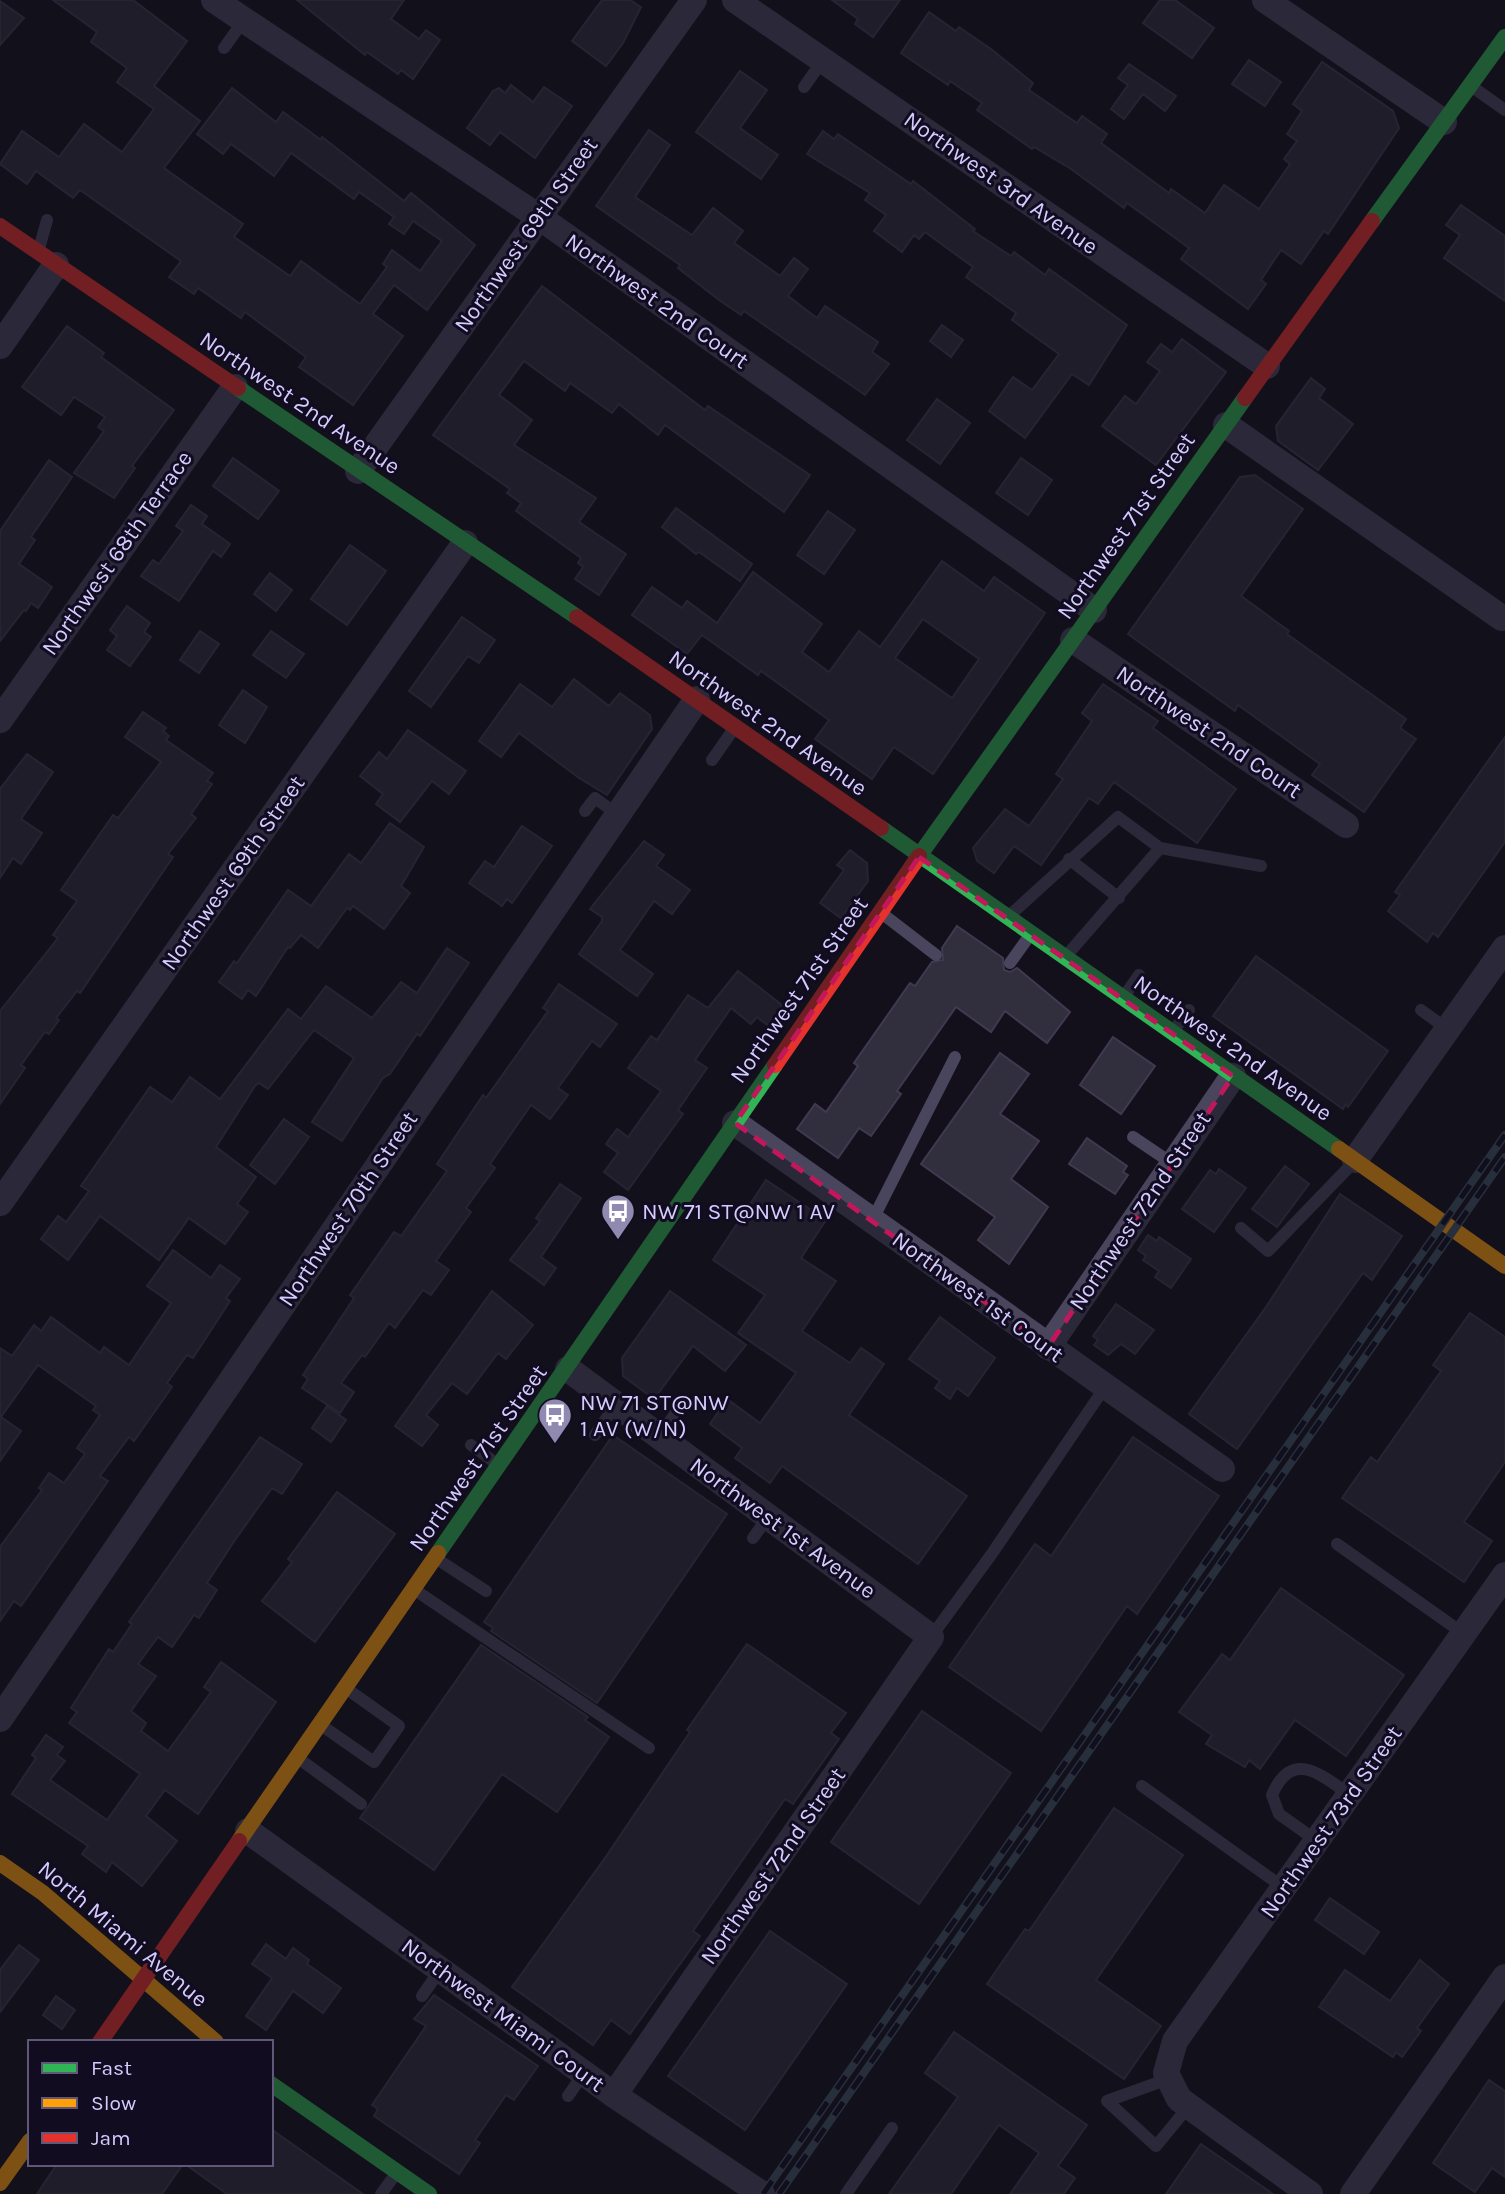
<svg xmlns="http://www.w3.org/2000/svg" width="1505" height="2194" font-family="Karla,sans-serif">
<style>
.building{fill:#312e3e;stroke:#403a50;stroke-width:2;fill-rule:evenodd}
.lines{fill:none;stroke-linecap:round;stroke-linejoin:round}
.lane{stroke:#48455d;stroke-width:12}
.street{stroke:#48455d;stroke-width:26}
.fast{stroke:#30b455;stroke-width:16}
.slow{stroke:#ff9f0a;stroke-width:16}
.jam{stroke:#e5322d;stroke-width:16}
.rail-casing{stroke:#415466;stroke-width:8}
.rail{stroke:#110c20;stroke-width:5;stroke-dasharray:16;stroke-linecap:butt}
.marked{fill:none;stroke:#c2185b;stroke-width:5;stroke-dasharray:14 9;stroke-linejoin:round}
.labels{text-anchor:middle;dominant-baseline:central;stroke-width:6;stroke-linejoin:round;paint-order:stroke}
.street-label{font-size:23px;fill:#d4cbff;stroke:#110c20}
.poi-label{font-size:23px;fill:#d4cbff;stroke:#110c20;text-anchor:start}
</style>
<rect width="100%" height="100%" fill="#13101c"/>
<!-- building -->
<g class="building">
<polygon points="53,0 133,0 187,41 154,86 200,121 164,168 243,224 234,237 290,276 301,261 360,304 387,267 383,264 392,250 420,271 442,241 413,221 404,234 389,224 394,217 359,192 354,199 291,153 274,176 231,144 223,154 197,134 232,88 276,122 283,112 321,140 322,137 404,201 411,193 475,245 427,310 394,285 373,314 403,336 353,405 299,367 306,357 245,312 241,318 198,288 194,294 169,277 181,261 80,190 73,198 36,171 27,184 0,164 22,131 59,157 84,124 122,152 154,109 117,82 127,68 91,42 97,32"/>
<polygon points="297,0 404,0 391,19 419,39 426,30 440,40 413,79 401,70 398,74 367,52 365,55"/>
<polygon points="602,0 630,0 641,7 623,43 606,66 572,41"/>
<polygon points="832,0 900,0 873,37 855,24 858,19"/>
<polygon points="1160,0 1175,0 1214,28 1192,58 1143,23"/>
<polygon points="0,1 24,18 0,45"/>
<polygon points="929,12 956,31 959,27 991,49 1033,83 1029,90 1077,123 1082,116 1107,134 1101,143 1169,193 1171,189 1205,213 1224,185 1259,209 1290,164 1284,159 1297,141 1287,134 1302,111 1293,104 1322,62 1393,111 1399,128 1328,234 1324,231 1301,264 1281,250 1261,280 1266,284 1248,309 1181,259 1189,248 1127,203 1124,208 1071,169 1034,147 1032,149 977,110 982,103 950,81 948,85 901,53"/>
<polygon points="1249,60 1281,82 1265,106 1232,84"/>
<polygon points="1129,64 1176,96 1165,111 1143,94 1124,119 1111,109 1128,85 1118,78"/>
<polygon points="740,71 767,90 740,128 778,155 761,179 696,132"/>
<polygon points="511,85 533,102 544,87 572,106 535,158 500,132 490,145 467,128 493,91 499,88 505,93"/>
<polygon points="649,130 670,145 635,197 692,235 713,208 743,231 734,243 780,276 794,258 808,269 788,296 817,318 825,306 878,342 872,352 889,364 865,395 744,311 741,315 719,300 678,268 680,265 596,206"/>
<polygon points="823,131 834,139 838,134 911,184 913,181 975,229 973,231 1011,256 1014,252 1045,275 1049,269 1127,325 1089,385 1072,374 1025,438 989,411 1013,377 1032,390 1059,354 1012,320 1016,313 966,277 973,267 925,232 919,239 914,235 902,252 874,231 886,215 865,200 870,193 807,154"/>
<polygon points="1461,205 1505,236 1505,301 1444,258 1460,235 1446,225"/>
<polygon points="542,286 705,410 708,406 810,475 784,512 665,425 658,435 619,404 612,413 570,383 565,391 524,361 499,395 532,420 514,445 596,498 579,522 626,554 599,595 575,579 583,567 578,563 581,558 516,511 521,503 507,493 510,489 433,435"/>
<polygon points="942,325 963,340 951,357 930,341"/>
<polygon points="67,326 104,353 101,357 174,410 132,466 135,468 114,498 74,473 104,431 98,427 105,417 74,397 61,415 22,387"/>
<polygon points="1182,339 1226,372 1156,465 1102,426 1125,396 1136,404 1160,371 1147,362 1161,344 1172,352"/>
<polygon points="1311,378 1325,389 1319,398 1353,424 1318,470 1278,441 1276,426"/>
<polygon points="937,399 970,423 940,464 907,440"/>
<polygon points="233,458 279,491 258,519 213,486"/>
<polygon points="1021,458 1052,480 1028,515 996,493"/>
<polygon points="49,460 72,477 31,537 35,540 19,564 52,587 38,608 31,603 26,611 24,610 0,641 0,531"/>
<polygon points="1255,475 1303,509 1241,596 1289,631 1287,634 1406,719 1400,728 1416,739 1364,812 1312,775 1320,764 1238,705 1235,711 1128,634 1240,477"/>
<polygon points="191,505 207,516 202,524 230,544 221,557 213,551 179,601 141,576 153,560 159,564 183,531 176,526"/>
<polygon points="676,508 752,564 740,581 699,552 696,554 662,527"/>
<polygon points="828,511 855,530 824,574 797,555"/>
<polygon points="350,545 386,571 347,625 311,599"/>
<path d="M942,561L984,591L994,577L1045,613L933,774L894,747L872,779L815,739L829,720L761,671L758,675L702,635L687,654L632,615L652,587L682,608L687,601L717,623L753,572L822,624L802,652L829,672L859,631L880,647ZM923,619L979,659L952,698L895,658Z"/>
<polygon points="270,573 292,590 276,611 254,594"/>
<polygon points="127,606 150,623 144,632 151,637 130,666 107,650 117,636 110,630"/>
<polygon points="462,617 495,640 479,663 468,656 431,707 409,691"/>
<polygon points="200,631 219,644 199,673 180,660"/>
<polygon points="271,631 304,654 286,678 253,655"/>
<polygon points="574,679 609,706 620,693 650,715 652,729 607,795 579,778 519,733 501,757 479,741 520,684 552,707"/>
<polygon points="1103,684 1158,721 1153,728 1236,789 1197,843 1114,782 1098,804 1089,798 1041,865 1014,846 994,873 977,861 973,848 1005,809 1029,826 1063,779 1056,774 1092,721 1082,713"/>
<polygon points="243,690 267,707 245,743 219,725"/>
<polygon points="143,712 166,728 163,731 169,736 166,740 213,773 207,781 212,784 191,814 196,818 168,854 173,857 80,993 77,991 56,1018 59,1020 49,1034 45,1032 21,1065 25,1068 0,1104 0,1011 58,938 53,935 77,901 61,890 113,815 118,818 161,762 125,737"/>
<polygon points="408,730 466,771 449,794 432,781 400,822 376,804 383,794 360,776 379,752 387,759"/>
<polygon points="1505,737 1505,842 1438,937 1433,933 1427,942 1388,911 1400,895 1395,892"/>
<polygon points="27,754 53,772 21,819 42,833 21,864 13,858 0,878 0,789"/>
<polygon points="390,823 424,847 401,886 410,893 384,929 353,906 350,910 347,908 318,948 301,935 290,948 288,947 256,996 248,990 242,999 219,982 234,961 237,963 288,890 311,906 349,854 361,863"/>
<polygon points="522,826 552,846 512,903 507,899 502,906 469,883 485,861 494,867"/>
<polygon points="644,841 664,855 656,866 690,890 672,914 654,901 620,950 653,974 637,996 579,954 602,921 602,917 590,909"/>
<polygon points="850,850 867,863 868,881 841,918 820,903 844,870 837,865"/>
<polygon points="957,926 1003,958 1004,970 1010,972 1017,968 1070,1012 1047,1043 1005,1011 991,1032 956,1007 897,1091 901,1094 871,1136 859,1128 838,1158 797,1129 815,1104 826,1112 858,1066 854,1063 910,983 915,986 932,962 943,960 942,948"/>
<polygon points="447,948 469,963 420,1036 417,1034 390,1074 383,1078 342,1141 312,1122 354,1058 314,1030 268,1089 259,1083 255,1086 216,1147 256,1177 237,1204 248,1212 225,1244 189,1218 159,1260 100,1216 68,1260 41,1239 58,1216 66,1222 89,1191 81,1186 150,1087 172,1102 190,1077 220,1099 288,1009 301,1019 326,986 372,1018 401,982 417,993"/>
<polygon points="1256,956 1388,1051 1348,1107 1346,1104 1343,1109 1213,1016"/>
<polygon points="738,971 782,1005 767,1025 757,1017 751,1024 731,1008 695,1060 707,1068 678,1110 683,1114 628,1190 604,1172 618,1153 606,1144 617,1129 628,1137 661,1091 628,1068 651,1036 657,1040 688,995 708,1008"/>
<polygon points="559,984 617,1024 600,1047 592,1041 558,1088 568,1095 550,1119 531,1105 490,1164 495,1168 466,1208 471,1212 436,1261 449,1270 431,1295 423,1290 395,1328 389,1323 365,1357 362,1355 341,1383 354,1392 340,1413 302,1388 308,1379 303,1375 354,1298 350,1295 394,1232 401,1236 447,1171 437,1164 483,1095 486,1098 548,1011 543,1008"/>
<polygon points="1113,1037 1155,1066 1121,1114 1080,1085"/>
<polygon points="1000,1053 1029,1074 1000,1114 1039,1141 1011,1179 1048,1207 1009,1264 978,1240 995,1217 921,1164"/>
<polygon points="284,1119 309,1137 275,1184 250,1165"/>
<polygon points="1087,1138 1127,1166 1123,1172 1128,1175 1115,1194 1069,1164"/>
<polygon points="1285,1166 1309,1184 1277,1227 1252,1209"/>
<polygon points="1219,1169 1246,1188 1214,1232 1182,1209 1210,1170 1216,1174"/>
<polygon points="766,1180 826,1220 801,1258 836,1281 802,1331 850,1363 861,1348 884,1364 849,1415 967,1496 918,1564 782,1466 770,1483 735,1458 742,1448 710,1424 727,1399 760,1423 796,1373 738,1333 765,1295 713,1260"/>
<polygon points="560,1184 581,1198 541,1257 556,1268 544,1285 510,1260 540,1221 536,1218"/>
<polygon points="1340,1194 1402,1236 1372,1280 1363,1273 1237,1449 1189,1414 1266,1307"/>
<polygon points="1148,1235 1157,1241 1159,1237 1191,1259 1171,1288 1155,1277 1159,1271 1143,1260 1146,1256 1138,1250"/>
<polygon points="173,1250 211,1278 220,1265 240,1279 226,1298 230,1301 193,1358 187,1355 167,1383 172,1387 134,1441 129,1437 100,1476 108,1481 21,1606 14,1601 0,1621 0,1547 42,1490 39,1488 49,1473 64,1483 85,1454 77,1448 100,1415 93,1410 96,1406 38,1365 1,1417 21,1431 0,1461 0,1348 12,1356 34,1325 41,1331 51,1317 100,1353 104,1347 129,1365 171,1303 147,1286"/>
<polygon points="492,1291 533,1325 506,1359 498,1353 467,1394 452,1383 426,1415 438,1425 422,1446 395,1426"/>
<polygon points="670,1291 746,1345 725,1371 693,1346 654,1399 623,1376 622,1358"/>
<polygon points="1116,1304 1154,1330 1135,1354 1121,1344 1108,1355 1094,1345 1098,1340 1093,1336"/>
<polygon points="1470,1313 1505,1337 1505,1462 1464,1522 1492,1541 1464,1582 1342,1498 1371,1457 1377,1462 1441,1371 1433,1365"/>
<polygon points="940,1317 995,1358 968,1396 957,1388 950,1399 935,1388 940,1381 909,1359"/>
<polygon points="327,1406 346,1420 331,1442 312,1428"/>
<polygon points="613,1435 727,1514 597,1703 491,1631 493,1628 484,1622"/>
<polygon points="260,1437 302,1464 282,1494 272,1488 235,1540 207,1583 217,1590 199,1618 194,1615 172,1647 158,1637 138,1664 156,1676 131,1711 146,1723 141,1731 168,1751 211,1692 204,1687 221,1662 276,1702 198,1814 165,1790 146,1816 177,1841 142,1886 112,1862 106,1872 82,1854 88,1846 12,1794 36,1758 32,1755 46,1735 63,1747 57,1755 65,1761 50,1780 107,1820 140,1774 69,1723 77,1712 71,1708 109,1649 113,1652 132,1624 129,1622"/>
<polygon points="1133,1437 1219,1496 1137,1614 1127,1606 1041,1731 949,1667 1035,1544 1051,1556"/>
<polygon points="337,1492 395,1534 315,1642 262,1601 292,1562 288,1559"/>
<polygon points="1281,1588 1404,1675 1346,1756 1295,1720 1260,1769 1249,1760 1245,1767 1206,1744 1212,1735 1179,1712 1222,1654 1230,1660"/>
<polygon points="747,1644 846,1713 831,1733 839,1739 793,1804 785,1799 693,1931 700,1936 630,2034 611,2020 593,2045 512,1987 607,1855 690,1732 687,1730"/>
<polygon points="481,1645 588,1717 585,1720 609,1737 557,1812 502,1774 434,1870 360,1818"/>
<polygon points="922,1711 1011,1773 919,1904 831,1842"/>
<polygon points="1114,1808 1183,1855 1096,1980 1161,2026 1124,2079 987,1984 1025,1929 1029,1931"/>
<polygon points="1330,1898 1379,1932 1364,1954 1315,1920"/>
<polygon points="770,1931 847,1984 745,2130 668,2076"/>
<polygon points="266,1944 286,1959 293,1948 309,1960 307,1964 341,1988 323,2013 293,1991 266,2030 246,2016 272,1978 252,1964"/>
<polygon points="19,1945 39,1960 0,2012 0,1970"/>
<polygon points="1420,1960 1449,1984 1417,2028 1421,2031 1402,2057 1396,2052 1393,2057 1319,2007 1345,1970 1390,2001"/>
<polygon points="434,1995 538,2066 514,2100 506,2095 475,2140 480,2143 459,2174 374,2116 378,2109 372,2105 426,2026 414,2019"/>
<polygon points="56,1996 75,2010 62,2029 43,2015"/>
<polygon points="954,2032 1087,2125 1058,2166 1075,2178 1064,2194 1010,2194 1039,2153 999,2125 951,2194 889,2194 958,2097 925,2073"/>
<polygon points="1489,2080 1505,2091 1505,2177 1492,2168 1475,2192 1433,2163"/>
<polygon points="271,2129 363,2194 227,2194 185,2164 271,2164"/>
<polygon points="1201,2144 1273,2194 1166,2194"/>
<polygon points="57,2164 183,2164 162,2194 37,2194"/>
</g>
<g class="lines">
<!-- lane -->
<g class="lane">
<polyline points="224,48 244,20"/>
<polyline points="804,87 823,60"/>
<polyline points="1474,88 1505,110"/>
<polyline points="39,249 47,220"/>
<polyline points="712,760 733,730"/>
<polyline points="585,811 595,798 618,815"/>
<polyline points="1160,848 1261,866"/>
<polyline points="1069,859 1119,898"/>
<polyline points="884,915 936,955"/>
<polyline points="1009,916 1118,817 1160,848 1067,955"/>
<polyline points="1010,963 1030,935"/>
<polyline points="1125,995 1139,975"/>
<polyline points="1421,1010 1447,1029"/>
<polyline points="1174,1030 1189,1010"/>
<polyline points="1133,1137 1173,1164"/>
<polyline points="872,1221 955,1057"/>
<polyline points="1241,1228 1268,1251 1353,1163"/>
<polyline points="595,1435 616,1404"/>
<polyline points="659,1437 675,1414"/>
<polyline points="471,1445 497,1464"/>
<polyline points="753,1538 768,1517"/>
<polyline points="1337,1544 1464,1634"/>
<polyline points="437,1559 486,1591"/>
<polyline points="415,1590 649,1748"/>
<polyline points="931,1637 991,1555 1105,1387"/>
<polyline points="321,1725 374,1762 399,1726 347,1689"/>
<polyline points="298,1758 361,1804"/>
<polyline points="1142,1786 1284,1888"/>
<path d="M1317,1841L1279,1814L1272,1795C1292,1748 1321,1775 1350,1795"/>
<polyline points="422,1996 440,1970"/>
<polyline points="1168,2079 1107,2101 1156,2146 1189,2106"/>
<polyline points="568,2096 584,2073"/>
<polyline points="381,2194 395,2175"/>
<polyline points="846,2194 892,2128"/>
</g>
<!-- street -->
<g class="street">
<polyline points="214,0 539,217 1094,610"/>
<polyline points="735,0 1267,366"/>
<polyline points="1265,0 1444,122"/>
<polyline points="0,346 56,265"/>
<polyline points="1226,425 1502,618"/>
<polyline points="358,471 694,0"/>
<polyline points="1073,640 1346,825"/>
<polyline points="0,720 235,387"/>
<polyline points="735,1123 1222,1469"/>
<polyline points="1355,1160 1505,948"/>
<polyline points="0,1203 465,543"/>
<polyline points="1048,1347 1233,1076"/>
<polyline points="568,1369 931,1637 614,2095"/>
<polyline points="0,1719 697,699"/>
<polyline points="248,1831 614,2095 762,2194"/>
<polyline points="1310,2194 1179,2099 1166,2073 1175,2041 1505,1575"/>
<polyline points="1353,2194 1505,1977"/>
</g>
<!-- fast -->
<g class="fast">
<polyline points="1372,221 1505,37"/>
<polyline points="238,388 577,617"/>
<polyline points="881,828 1339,1149"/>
<polyline points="919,856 1245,398"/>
<polyline points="438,1553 775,1065"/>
<polyline points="271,2084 429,2194"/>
</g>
<!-- slow -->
<g class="slow">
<polyline points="1339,1149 1505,1266"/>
<polyline points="239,1841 438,1553"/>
<polyline points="0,1863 43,1893 216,2042"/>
<polyline points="0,2183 30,2141"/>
</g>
<!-- jam -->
<g class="jam">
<polyline points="0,226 238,388"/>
<polyline points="1245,398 1372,221"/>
<polyline points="577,617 881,828"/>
<polyline points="775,1065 919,856"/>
<polyline points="100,2042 239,1841"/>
</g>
<!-- rail casing -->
<g class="rail-casing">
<g id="rail">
<polyline points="763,2194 1505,1135"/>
<polyline points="779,2194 1505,1157"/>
</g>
</g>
<!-- rail -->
<use href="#rail" class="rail"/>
</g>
<!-- marked area -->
<path d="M0 0H1505V2194H0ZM919,857L1233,1076L1048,1347L735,1123Z" fill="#13101c" fill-opacity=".55" fill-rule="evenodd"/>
<path class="marked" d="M919,857L1233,1076L1048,1347L735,1123Z"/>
<!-- icons -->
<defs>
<g id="bus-pin" transform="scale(1.75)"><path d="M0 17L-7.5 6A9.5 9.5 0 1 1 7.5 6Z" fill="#908ab0" stroke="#110c20"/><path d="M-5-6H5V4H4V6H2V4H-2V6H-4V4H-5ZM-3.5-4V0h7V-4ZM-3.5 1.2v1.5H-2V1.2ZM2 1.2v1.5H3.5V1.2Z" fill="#fff"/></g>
</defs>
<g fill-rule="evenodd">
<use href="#bus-pin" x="618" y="1211"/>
<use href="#bus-pin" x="555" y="1415"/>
</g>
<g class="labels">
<!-- street labels -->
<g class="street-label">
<text transform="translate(1001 183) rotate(35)">Northwest 3rd Avenue</text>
<text transform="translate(526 235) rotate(-55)">Northwest 69th Street</text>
<text transform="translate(657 301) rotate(35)">Northwest 2nd Court</text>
<text transform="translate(300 403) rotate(34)">Northwest 2nd Avenue</text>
<text transform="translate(1126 526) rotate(-55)">Northwest 71st Street</text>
<text transform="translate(117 553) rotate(-55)">Northwest 68th Terrace</text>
<text transform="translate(768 723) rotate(35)">Northwest 2nd Avenue</text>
<text transform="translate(1209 732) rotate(34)">Northwest 2nd Court</text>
<text transform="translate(233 873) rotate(-55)">Northwest 69th Street</text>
<text transform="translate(799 990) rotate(-55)">Northwest 71st Street</text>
<text transform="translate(1233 1048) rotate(35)">Northwest 2nd Avenue</text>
<text transform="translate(348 1209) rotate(-56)">Northwest 70th Street</text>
<text transform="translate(1140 1211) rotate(-56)">Northwest 72nd Street</text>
<text transform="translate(978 1297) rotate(36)">Northwest 1st Court</text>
<text transform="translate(478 1458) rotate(-55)">Northwest 71st Street</text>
<text transform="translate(783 1528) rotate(36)">Northwest 1st Avenue</text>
<text transform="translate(1331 1822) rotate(-55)">Northwest 73rd Street</text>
<text transform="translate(773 1866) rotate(-55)">Northwest 72nd Street</text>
<text transform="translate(123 1934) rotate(40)">North Miami Avenue</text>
<text transform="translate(503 2015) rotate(36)">Northwest Miami Court</text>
</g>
<!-- poi labels -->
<g class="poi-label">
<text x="642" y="1211">NW 71 ST@NW 1 AV</text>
<text x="580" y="1402">NW 71 ST@NW<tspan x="580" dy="26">1 AV (W/N)</tspan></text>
</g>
</g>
<!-- legend -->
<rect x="28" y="2040" width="245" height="126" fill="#110c20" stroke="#5f5879" stroke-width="2"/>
<rect x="42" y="2063" width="35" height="10" fill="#30b455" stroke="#5f5879" stroke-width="2"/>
<text x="91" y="2075" font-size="21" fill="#d4cbff">Fast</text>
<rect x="42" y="2098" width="35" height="10" fill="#ff9f0a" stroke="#5f5879" stroke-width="2"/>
<text x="91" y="2110" font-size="21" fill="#d4cbff">Slow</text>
<rect x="42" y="2133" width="35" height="10" fill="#e5322d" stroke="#5f5879" stroke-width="2"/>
<text x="91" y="2145" font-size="21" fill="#d4cbff">Jam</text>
</svg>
